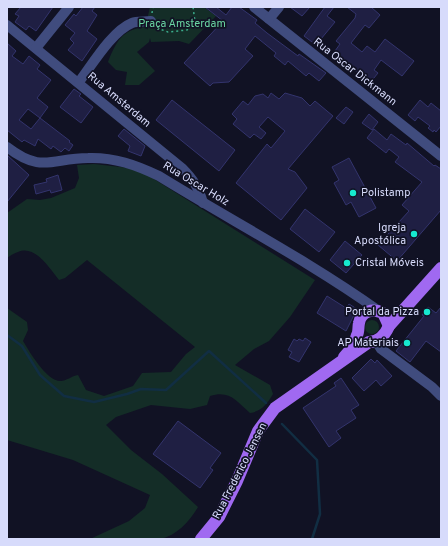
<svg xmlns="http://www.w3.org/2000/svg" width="448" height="546" font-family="Overpass,sans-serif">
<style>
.green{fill:#142d27}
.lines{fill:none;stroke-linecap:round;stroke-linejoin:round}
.stream{stroke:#112e43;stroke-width:2.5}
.building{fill:#1f1f43;stroke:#33346d;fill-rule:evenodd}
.path{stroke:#3bac8c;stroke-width:1.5;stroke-dasharray:2 3;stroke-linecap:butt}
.minor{stroke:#404c7e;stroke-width:10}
.major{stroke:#a069f1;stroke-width:12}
.poi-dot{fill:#16e9cf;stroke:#111224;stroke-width:1.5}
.labels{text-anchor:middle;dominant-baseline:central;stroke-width:3.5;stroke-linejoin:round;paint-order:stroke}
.park-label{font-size:11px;fill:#6ad5a2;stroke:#111224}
.street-label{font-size:11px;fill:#d7dbfb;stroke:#111224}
.poi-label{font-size:11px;fill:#d7dbfb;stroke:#111224;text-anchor:end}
</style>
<rect width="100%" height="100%" fill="#111224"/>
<!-- green -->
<g class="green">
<path d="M150,7H204L216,16L189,44L179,41L151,42L150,38L149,42L137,52L155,71L139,85H125L127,72L116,70L108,62C116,42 122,29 146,27L148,30L147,20Z"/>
<path d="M94,164L138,169L315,280L290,317L269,341L254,349L235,365L270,385L273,394C267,404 262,411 250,413C236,401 230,390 210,396L207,405L190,409L151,405L116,417L106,425L131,450L162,474L198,507C190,521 177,535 161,539H90L129,521L145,508L150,495L73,460L7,440V308L27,322L28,330L23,341C29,351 47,382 61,381C66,381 72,376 78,375L86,390L104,396L133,386L142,373L171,372L186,354L195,347L87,260L65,278L59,280C50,269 35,244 18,252C14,253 10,256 7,258V213L27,199L40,200L51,198L75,188L79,178L77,165Z"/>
<circle cx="372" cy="327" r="7"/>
</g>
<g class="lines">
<!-- stream -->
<g class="stream">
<polyline points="7,335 22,346 40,375 64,396 94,402 127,394 141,389 166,390 209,351 266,403"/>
<polyline points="282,424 317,460 320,514 312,539"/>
</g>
</g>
<!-- building -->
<g class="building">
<polygon points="21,7 53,7 36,31 29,26 26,30 15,22 19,16 15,14"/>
<polygon points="83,7 95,7 92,11 97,15 87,31 97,39 82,61 68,50 74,43 70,39 75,33 65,25 74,14 76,16"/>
<polygon points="205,7 216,7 226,15 232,7 239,7 257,20 255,23 267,33 298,56 299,54 326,73 319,81 309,73 306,76 288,61 285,65 274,56 276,53 255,36 245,49 253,56 229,82 213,83 210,86 184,63 223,21"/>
<polygon points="290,7 310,7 302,16"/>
<polygon points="325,7 334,7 327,16 335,22 316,45 304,36"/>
<polygon points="347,7 371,7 380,15 369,28 365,25 351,43 362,52 367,46 375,52 385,39 414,61 402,76 381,60 374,70 378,73 369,84 335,51 340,44 336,41 355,18 356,14"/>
<path d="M7,43L16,51L12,56L23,64L29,56L40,65L37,69L51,80L37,98L48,107L40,118L70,141L69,142L73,145L69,151L65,148L61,152L53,146L51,149L38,139L35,146L24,140L22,142L7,130ZM28,109L40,118L31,129L19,120Z"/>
<polygon points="74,89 81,94 79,96 93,107 81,123 60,107"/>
<polygon points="271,93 279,99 285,93 302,98 310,106 315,101 333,116 288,169 295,172 307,188 281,220 236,183 267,144 271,148 285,131 268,117 259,127 266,133 261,139 254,134 250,138 233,124 237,119 232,114 243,101 248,105 255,96 263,94 268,98"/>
<polygon points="172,100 235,150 219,171 156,120"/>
<polygon points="420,100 428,107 431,103 441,111 441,126 436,132 434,130 433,132 428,128 430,126 418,117 415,121 408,115"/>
<polygon points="346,107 353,112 344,124 336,118"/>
<polygon points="369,114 378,122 372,130 362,123"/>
<polygon points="124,129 145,146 141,156 128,151 130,146 118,136"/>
<polygon points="374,129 387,140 391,134 406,145 407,143 434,166 435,165 441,169 441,210 397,261 378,245 409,211 402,205 422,182 395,162 399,157 389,149 386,153 367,138"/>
<polygon points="7,155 29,175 7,202"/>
<polygon points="349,158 376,208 359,217 351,202 346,205 334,183 339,180 332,167"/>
<polygon points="58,175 62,190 51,193 50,190 36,194 34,185 47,182 46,179"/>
<polygon points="305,209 335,232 319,252 290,229"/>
<polygon points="345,241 362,255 346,273 330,260"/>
<polygon points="327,296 346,308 349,304 357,309 346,331 317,313"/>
<polygon points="428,307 436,313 441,307 441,352 426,341 410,362 396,351 424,316 422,315"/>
<polygon points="305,338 311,342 299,362 289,357 292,352 288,350 294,339 297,341 299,339 303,341"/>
<polygon points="371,359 375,363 377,360 392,376 381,386 376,380 364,391 352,378"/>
<polygon points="341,378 359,405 351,410 356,418 336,431 341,438 329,447 303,408 336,386 334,383"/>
<polygon points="178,421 221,453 210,468 213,470 200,488 153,454"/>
</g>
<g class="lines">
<!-- path -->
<g class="path">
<polyline points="152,13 153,7"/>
<polyline points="157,28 168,32 187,30 195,22 193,7"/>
</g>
<!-- minor -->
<g class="minor">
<polyline points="254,7 441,156"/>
<polyline points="269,19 279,7"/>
<path d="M7,25L182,168C193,179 199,188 203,203"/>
<polyline points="36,48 69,7"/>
<path d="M79,82C92,65 112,31 132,23C137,21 145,22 151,21"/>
<path d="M7,147C42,174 52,158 88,158C114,157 136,165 159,176C232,221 309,261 379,311"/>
<polyline points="376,341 381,349 432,387 441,396"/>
</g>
<!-- major -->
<g class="major">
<path d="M344,357C350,351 355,343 357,335C359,332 358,327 359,323C361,311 373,308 383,313L389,326"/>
<path d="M201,539L219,517L237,481L258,431L275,408L369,342C379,342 385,335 389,326L441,268"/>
</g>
</g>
<!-- markers -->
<g class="poi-dot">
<circle cx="353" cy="193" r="4"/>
<circle cx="414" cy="234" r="4"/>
<circle cx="347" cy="263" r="4"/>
<circle cx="427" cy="312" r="4"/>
<circle cx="407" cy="343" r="4"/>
</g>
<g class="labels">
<!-- park labels -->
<g class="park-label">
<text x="182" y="24">Praça Amsterdam</text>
</g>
<!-- street labels -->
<g class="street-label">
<text transform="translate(355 72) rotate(38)">Rua Oscar Dickmann</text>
<text transform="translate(119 100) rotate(40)">Rua Amsterdam</text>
<text transform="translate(196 184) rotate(31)">Rua Oscar Holz</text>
<text transform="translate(240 471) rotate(-63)">Rua Frederico Jensen</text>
</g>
<!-- poi labels -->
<g class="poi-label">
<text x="361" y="193" text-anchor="start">Polistamp</text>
<text x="406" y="228">Igreja<tspan x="406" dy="13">Apostólica</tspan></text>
<text x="355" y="263" text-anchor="start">Cristal Móveis</text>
<text x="419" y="312">Portal da Pizza</text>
<text x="399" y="343">AP Materiais</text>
</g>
</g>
<!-- border -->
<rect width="448" height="546" fill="none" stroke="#d7dbfb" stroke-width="16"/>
</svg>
